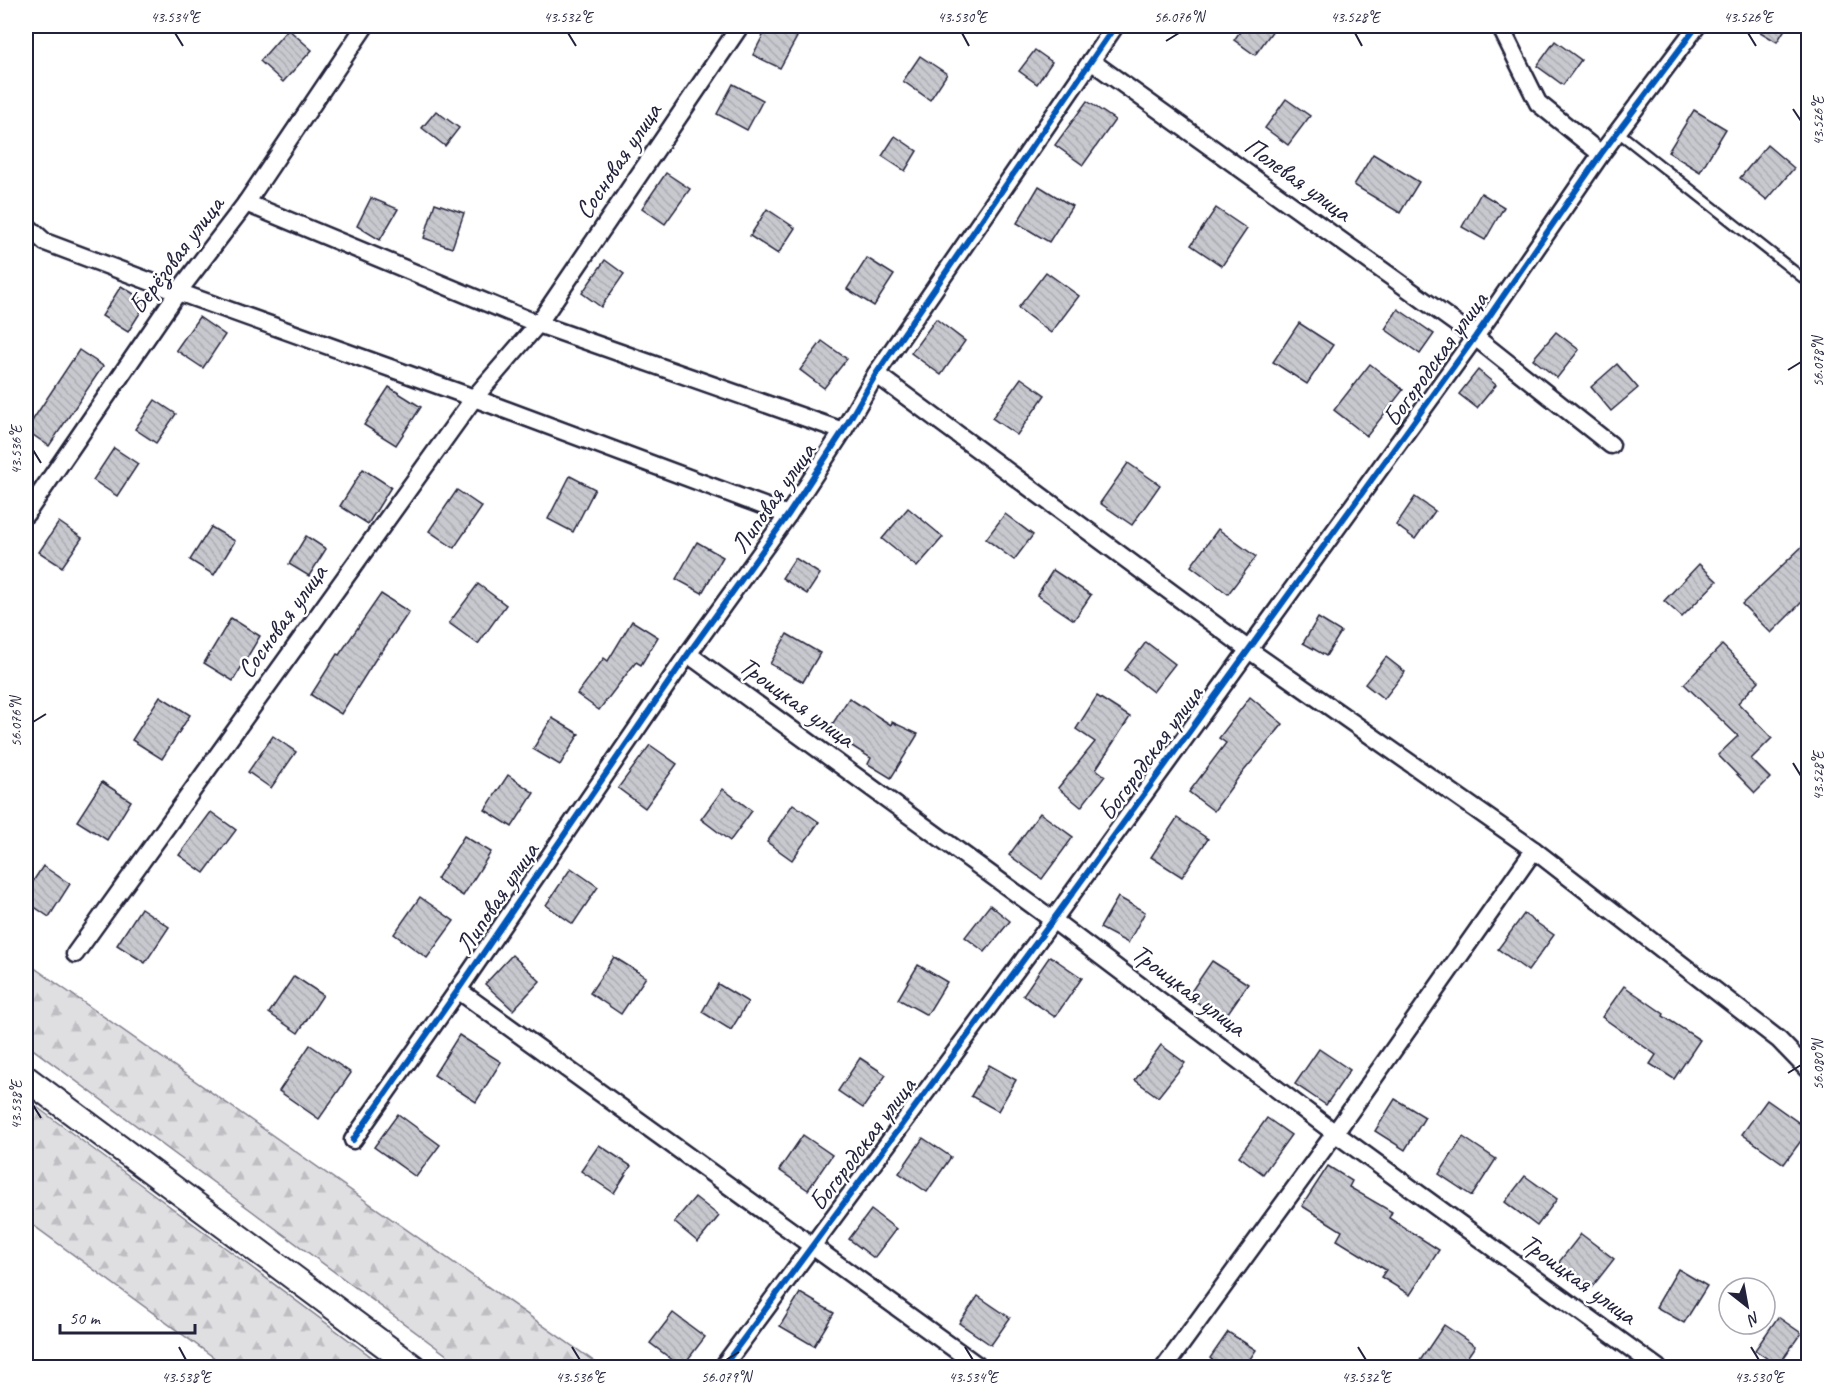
<svg xmlns="http://www.w3.org/2000/svg" width="1834" height="1393" font-family="Caveat,sans-serif">
<style>
.forest{fill:url(#forest-firs);stroke:#80808e;stroke-width:1.5}
.building{fill:url(#building-back-hatch);stroke:#22223b;stroke-width:1.5}
.lines{fill:none;stroke-linecap:round;stroke-linejoin:round}
.lane-casing{stroke:#22223b;stroke-width:13}
.street-casing{stroke:#22223b;stroke-width:21}
.secondary-casing{stroke:#22223b;stroke-width:28}
.lane{stroke:#fff;stroke-width:8}
.street{stroke:#fff;stroke-width:16}
.secondary{stroke:#fff;stroke-width:24}
.cycleway-casing{stroke:#fff;stroke-width:10}
.cycleway{stroke:#0057b8;stroke-width:6}
.ticks{fill:none;stroke:#22223b;stroke-width:2}
.labels{text-anchor:middle;dominant-baseline:central;stroke-width:5;stroke-linejoin:round;paint-order:stroke}
.street-label{font-size:26px;fill:#22223b;stroke:#fff}
.neatline{fill:none;stroke:#22223b;stroke-width:2}
.ticks-label{font-size:15px;text-anchor:middle;fill:#22223b}
</style>
<defs>
<pattern id="forest-firs" width="22" height="20" patternUnits="userSpaceOnUse" patternTransform="scale(1.5)"><rect width="22" height="20" fill="#dfdfe2"/><path d="M5 1l3.5 6h-7zM16 11l3.5 6h-7z" fill="#bfbfc3"/></pattern>
<pattern id="building-back-hatch" width="6" height="6" patternUnits="userSpaceOnUse" patternTransform="scale(1.5)"><rect width="6" height="6" fill="#c8c8cf"/><path d="M-1 5l2 2M0 0l6 6M5-1l2 2" fill="none" stroke="#acacb3"/></pattern>
</defs>
<rect width="100%" height="100%" fill="#fff"/>
<filter id="ink" filterUnits="userSpaceOnUse"><feTurbulence type="fractalNoise" baseFrequency=".0167" numOctaves="2"/><feDisplacementMap in="SourceGraphic" scale="12" xChannelSelector="R" yChannelSelector="G"/><feConvolveMatrix kernelMatrix="1 2 1 2 8 2 1 2 1" color-interpolation-filters="sRGB"/></filter>
<g filter="url(#ink)">
<!-- forest -->
<g class="forest">
<polygon points="26,962 602,1367 463,1367 26,1044"/>
<polygon points="26,1099 385,1367 227,1367 26,1220"/>
</g>
<!-- building -->
<g class="building">
<polygon points="768,26 775,26 797,37 780,68 753,55"/>
<polygon points="1244,26 1276,26 1255,55 1234,40"/>
<polygon points="1750,26 1787,26 1777,42"/>
<polygon points="288,29 312,50 283,82 260,61"/>
<polygon points="1555,41 1581,60 1563,85 1537,66"/>
<polygon points="1035,50 1052,62 1037,84 1019,71"/>
<polygon points="920,56 947,74 930,100 903,81"/>
<polygon points="733,84 763,100 747,130 717,114"/>
<polygon points="1286,99 1310,116 1288,145 1265,128"/>
<polygon points="1087,101 1115,120 1083,165 1055,145"/>
<polygon points="1694,110 1726,129 1700,172 1668,152"/>
<polygon points="436,111 459,128 445,146 422,128"/>
<polygon points="895,136 917,151 905,171 882,156"/>
<polygon points="1767,145 1794,168 1767,200 1740,178"/>
<polygon points="1373,154 1419,182 1400,213 1354,185"/>
<polygon points="666,173 690,189 665,224 642,208"/>
<polygon points="1039,186 1072,206 1049,242 1017,223"/>
<polygon points="1481,193 1504,207 1485,240 1462,227"/>
<polygon points="371,198 398,209 380,240 357,226"/>
<polygon points="435,203 464,213 452,248 424,238"/>
<polygon points="1216,208 1247,229 1222,266 1191,245"/>
<polygon points="767,209 795,228 778,254 750,236"/>
<polygon points="867,258 894,275 874,306 847,289"/>
<polygon points="605,260 624,274 601,307 582,293"/>
<polygon points="1046,272 1079,296 1051,333 1018,308"/>
<polygon points="121,286 147,302 128,332 102,316"/>
<polygon points="1398,309 1434,334 1420,354 1385,329"/>
<polygon points="199,317 225,335 203,368 176,350"/>
<polygon points="936,319 965,341 941,375 911,353"/>
<polygon points="1299,323 1333,345 1307,384 1273,362"/>
<polygon points="1556,332 1579,350 1557,378 1533,359"/>
<polygon points="822,341 847,359 824,388 800,370"/>
<polygon points="79,350 103,366 49,446 26,430"/>
<polygon points="1370,364 1403,390 1367,436 1334,410"/>
<polygon points="1617,364 1638,388 1611,411 1591,387"/>
<polygon points="1478,370 1496,385 1477,408 1459,394"/>
<polygon points="1021,378 1045,395 1017,435 992,418"/>
<polygon points="389,387 421,407 396,445 364,425"/>
<polygon points="155,400 176,414 156,443 135,429"/>
<polygon points="114,448 138,464 117,496 93,480"/>
<polygon points="1128,463 1160,485 1132,525 1100,503"/>
<polygon points="363,469 391,487 368,524 340,506"/>
<polygon points="570,476 595,489 573,532 548,519"/>
<polygon points="457,490 482,507 454,548 429,531"/>
<polygon points="1415,497 1435,511 1415,539 1396,525"/>
<polygon points="908,508 943,537 917,567 882,539"/>
<polygon points="1005,514 1033,535 1014,560 986,539"/>
<polygon points="59,522 82,538 62,567 39,552"/>
<polygon points="211,527 235,541 214,575 190,560"/>
<polygon points="1218,529 1256,557 1228,594 1191,566"/>
<polygon points="306,536 326,549 309,576 289,564"/>
<polygon points="1809,540 1809,595 1771,633 1742,604"/>
<polygon points="697,542 723,557 702,593 676,579"/>
<polygon points="795,558 820,574 807,594 782,578"/>
<polygon points="1699,564 1717,581 1682,617 1664,601"/>
<polygon points="1053,570 1091,595 1074,620 1037,595"/>
<polygon points="478,584 506,605 478,644 449,623"/>
<polygon points="381,594 409,612 381,653 380,652 341,714 311,695 337,654 339,655"/>
<polygon points="231,618 260,636 233,681 204,663"/>
<polygon points="1318,618 1341,632 1326,656 1303,643"/>
<polygon points="632,621 658,637 641,665 636,662 599,710 577,694 604,658 608,661"/>
<polygon points="787,634 820,653 803,682 770,664"/>
<polygon points="1146,642 1175,664 1153,692 1125,670"/>
<polygon points="1722,645 1759,681 1738,703 1772,738 1751,759 1770,778 1755,793 1718,755 1738,736 1684,684"/>
<polygon points="1386,657 1405,672 1384,699 1365,684"/>
<polygon points="160,696 190,715 162,759 132,740"/>
<polygon points="1097,696 1130,717 1096,769 1105,776 1081,807 1058,788 1095,742 1076,729"/>
<polygon points="1250,697 1283,724 1238,778 1214,811 1189,792 1226,743 1219,738"/>
<polygon points="849,698 891,725 892,722 918,734 891,778 868,764 871,758 828,731"/>
<polygon points="552,718 579,734 560,765 533,749"/>
<polygon points="273,736 296,752 271,788 248,772"/>
<polygon points="650,745 677,764 645,808 618,788"/>
<polygon points="508,775 534,793 512,827 485,810"/>
<polygon points="102,782 131,801 107,840 77,821"/>
<polygon points="723,789 752,811 730,841 701,819"/>
<polygon points="793,804 819,822 792,860 767,842"/>
<polygon points="211,812 236,830 204,873 179,855"/>
<polygon points="1040,813 1073,837 1042,879 1009,855"/>
<polygon points="1177,818 1208,839 1182,877 1151,857"/>
<polygon points="464,836 491,852 463,896 437,879"/>
<polygon points="43,866 70,884 49,917 26,901 26,892"/>
<polygon points="571,868 598,887 573,924 546,905"/>
<polygon points="420,897 454,921 427,958 394,934"/>
<polygon points="1118,897 1145,912 1128,943 1100,928"/>
<polygon points="990,905 1010,921 985,952 965,937"/>
<polygon points="141,908 169,927 145,963 117,945"/>
<polygon points="1524,914 1554,935 1528,971 1498,949"/>
<polygon points="512,955 540,981 513,1010 485,984"/>
<polygon points="1050,956 1082,978 1055,1017 1023,995"/>
<polygon points="614,957 646,977 621,1014 590,993"/>
<polygon points="1212,961 1248,984 1223,1020 1188,996"/>
<polygon points="918,965 947,982 927,1015 898,999"/>
<polygon points="294,976 323,995 298,1033 269,1013"/>
<polygon points="718,984 748,1002 731,1030 702,1012"/>
<polygon points="1624,986 1664,1014 1663,1016 1700,1040 1674,1079 1650,1064 1656,1055 1602,1017"/>
<polygon points="459,1035 501,1062 476,1102 434,1075"/>
<polygon points="310,1045 351,1073 319,1119 279,1091"/>
<polygon points="1161,1045 1185,1063 1158,1097 1135,1080"/>
<polygon points="1319,1049 1350,1070 1326,1105 1295,1084"/>
<polygon points="860,1058 886,1075 863,1108 838,1091"/>
<polygon points="989,1065 1016,1080 998,1111 971,1096"/>
<polygon points="1395,1099 1425,1117 1405,1150 1375,1131"/>
<polygon points="1767,1100 1809,1130 1784,1164 1742,1134"/>
<polygon points="398,1114 440,1145 416,1177 374,1147"/>
<polygon points="1267,1118 1291,1135 1263,1174 1239,1156"/>
<polygon points="803,1135 832,1155 808,1190 779,1170"/>
<polygon points="1463,1137 1496,1159 1472,1196 1439,1174"/>
<polygon points="923,1138 951,1157 927,1192 899,1173"/>
<polygon points="599,1145 631,1166 614,1193 581,1171"/>
<polygon points="1328,1166 1352,1181 1349,1187 1392,1212 1389,1218 1439,1250 1410,1295 1381,1277 1386,1270 1337,1240 1342,1231 1302,1206"/>
<polygon points="1525,1176 1557,1199 1537,1226 1505,1202"/>
<polygon points="695,1197 719,1216 698,1242 674,1222"/>
<polygon points="871,1210 896,1229 874,1258 849,1239"/>
<polygon points="1581,1234 1614,1259 1592,1287 1559,1262"/>
<polygon points="1678,1269 1707,1286 1684,1323 1656,1307"/>
<polygon points="800,1293 834,1313 814,1346 780,1326"/>
<polygon points="978,1296 1010,1318 991,1345 959,1323"/>
<polygon points="673,1313 705,1337 682,1367 650,1343"/>
<polygon points="1778,1317 1801,1333 1778,1366 1755,1350"/>
<polygon points="1444,1325 1475,1346 1460,1368 1415,1368"/>
<polygon points="1228,1332 1256,1350 1244,1368 1223,1368 1210,1358"/>
</g>
<g class="lines">
<!-- lane casing -->
<g class="lane-casing">
<polyline id="lane" points="1618,132 1808,282"/>
</g>
<!-- street casing -->
<g class="street-casing">
<g id="street">
<polyline points="740,26 538,324 843,431"/>
<polyline points="1500,26 1538,103 1601,154"/>
<polyline points="1091,61 1475,337 1611,445"/>
<polyline points="26,225 45,242 178,292 474,398 788,515"/>
<polyline points="876,374 1249,650 1534,850 1779,1040 1808,1070"/>
<polyline points="26,514 178,292 246,203 365,26"/>
<polyline points="688,654 1053,920 1335,1133 1658,1368"/>
<polyline points="75,954 474,398 538,324 246,203"/>
<polyline points="458,990 981,1368"/>
<polyline points="353,1140 458,990 688,654 788,515 843,431 876,374 1115,26"/>
<polyline points="722,1368 1053,920 1475,337 1601,154 1697,26"/>
<polyline points="1164,1368 1335,1133 1534,850"/>
</g>
</g>
<!-- secondary casing -->
<g class="secondary-casing">
<polyline id="secondary" points="26,1078 415,1368"/>
</g>
<!-- lane -->
<use href="#lane" class="lane"/>
<!-- street -->
<use href="#street" class="street"/>
<!-- secondary -->
<use href="#secondary" class="secondary"/>
<!-- cycleway casing -->
<g class="cycleway-casing">
<g id="cycleway">
<polyline points="353,1140 458,990 688,654 788,515 843,431 876,374 1115,26"/>
<polyline points="722,1368 1053,920 1475,337 1601,154 1697,26"/>
</g>
</g>
<!-- cycleway -->
<use href="#cycleway" class="cycleway"/>
</g>
</g>
<!-- ticks -->
<path class="ticks" d="M175,33L183,46M568,33L576,46M962,33L969,46M1355,33L1362,46M1748,33L1756,46M1166,41L1179,33M1793,109L1801,121M1788,370L1801,362M33,450L41,463M33,722L46,714M1793,763L1801,776M1788,1073L1801,1065M33,1105L41,1118M179,1347L186,1360M572,1347L580,1360M965,1347L973,1360M1358,1347L1366,1360M1751,1347L1759,1360M726,1360L739,1352"/>
<g class="labels">
<!-- street labels -->
<g class="street-label">
<text transform="translate(618 161) rotate(-56)">Сосновая улица</text>
<text transform="translate(1298 179) rotate(36)">Полевая улица</text>
<text transform="translate(176 255) rotate(-53)">Берёзовая улица</text>
<text transform="translate(1435 359) rotate(-54)">Богородская улица</text>
<text transform="translate(773 498) rotate(-55)">Липовая улица</text>
<text transform="translate(282 621) rotate(-54)">Сосновая улица</text>
<text transform="translate(797 702) rotate(36)">Троицкая улица</text>
<text transform="translate(1150 753) rotate(-54)">Богородская улица</text>
<text transform="translate(497 898) rotate(-56)">Липовая улица</text>
<text transform="translate(1189 990) rotate(37)">Троицкая улица</text>
<text transform="translate(862 1144) rotate(-53)">Богородская улица</text>
<text transform="translate(1579 1279) rotate(36)">Троицкая улица</text>
</g>
</g>
<!-- margin -->
<rect width="1834" height="1393" fill="none" stroke="#fff" stroke-width="66"/>
<!-- north arrow -->
<g transform="translate(1747 1306) rotate(149)"><circle r="28" fill="#ffffff" stroke="#a7a7b1" stroke-width="1.5"/>
<path d="M0-4.5L10 22L0 15L-10 22Z" fill="#22223b"/>
<text y="-9" font-size="16" font-weight="bold" text-anchor="middle" fill="#22223b">N</text>
</g>
<!-- scale -->
<path d="M60 1324v9h135v-9" fill="none" stroke="#22223b" stroke-width="3"/>
<text x="69" y="1324" font-size="18" fill="#22223b" stroke="#ffffff" stroke-width="4.5" paint-order="stroke">50 m</text>
<rect x="33" y="33" width="1768" height="1327" class="neatline"/>
<g class="ticks-label">
<text x="175" y="22">43.534°E</text>
<text x="568" y="22">43.532°E</text>
<text x="962" y="22">43.530°E</text>
<text x="1179" y="22">56.076°N</text>
<text x="1355" y="22">43.528°E</text>
<text x="1748" y="22">43.526°E</text>
<text transform="translate(1818 121) rotate(-90)" y="5">43.526°E</text>
<text transform="translate(1818 362) rotate(-90)" y="5">56.078°N</text>
<text transform="translate(16 450) rotate(-90)" y="5">43.536°E</text>
<text transform="translate(16 722) rotate(-90)" y="5">56.076°N</text>
<text transform="translate(1818 776) rotate(-90)" y="5">43.528°E</text>
<text transform="translate(1818 1065) rotate(-90)" y="5">56.080°N</text>
<text transform="translate(16 1105) rotate(-90)" y="5">43.538°E</text>
<text x="186" y="1382">43.538°E</text>
<text x="580" y="1382">43.536°E</text>
<text x="726" y="1382">56.079°N</text>
<text x="973" y="1382">43.534°E</text>
<text x="1366" y="1382">43.532°E</text>
<text x="1759" y="1382">43.530°E</text>
</g>
</svg>
